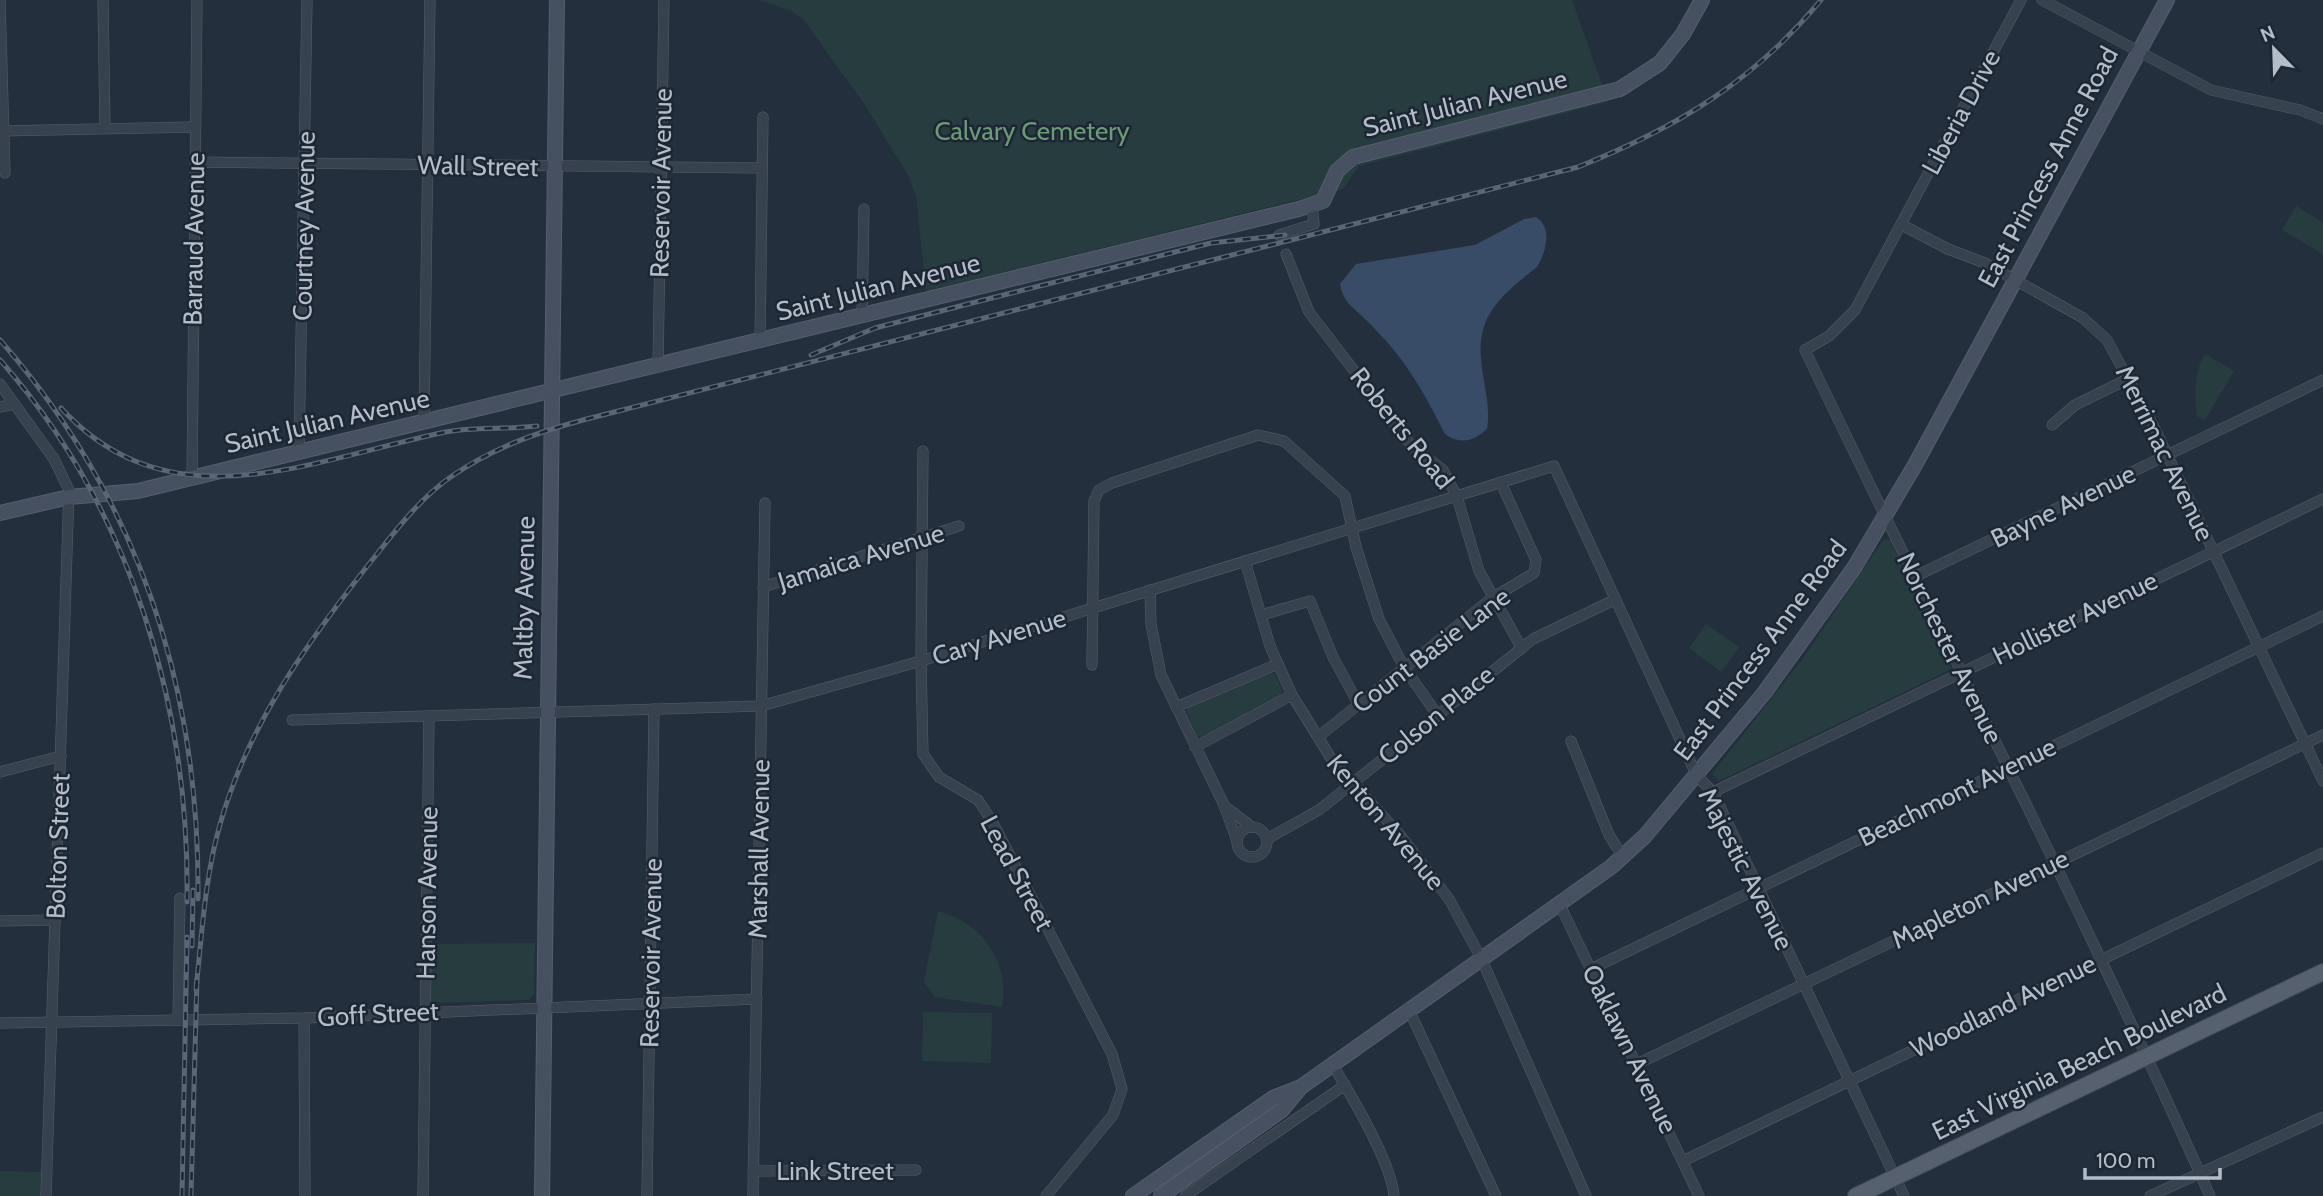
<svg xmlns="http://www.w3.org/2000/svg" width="2323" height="1196" font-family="Cabin,sans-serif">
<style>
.green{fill:#263c3f}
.water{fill:#394c67}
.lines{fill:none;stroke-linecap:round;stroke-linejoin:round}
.street-casing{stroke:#565f6c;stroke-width:11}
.secondary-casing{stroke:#565f6c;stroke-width:16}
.primary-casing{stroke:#414a57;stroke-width:18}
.street{stroke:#38414e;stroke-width:10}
.secondary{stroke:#465061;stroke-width:14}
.primary{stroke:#56606e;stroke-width:16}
.rail-casing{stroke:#5a6575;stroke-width:5}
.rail{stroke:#1d2633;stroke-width:2.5;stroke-dasharray:8;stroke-linecap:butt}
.labels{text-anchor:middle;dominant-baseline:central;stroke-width:5;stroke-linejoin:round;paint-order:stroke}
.street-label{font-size:26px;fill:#b4bcc9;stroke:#1d2633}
.park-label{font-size:26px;fill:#6b9a76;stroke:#1d2633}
</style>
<rect width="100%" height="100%" fill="#242f3e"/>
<!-- green -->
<g class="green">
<polygon points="759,0 1572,0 1608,102 1359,166 1343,189 926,291 916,195 908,175 863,102 803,19 789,10"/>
<polygon points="2296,206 2323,222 2323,254 2282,230"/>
<path d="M2205,354L2234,371L2205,420L2197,416C2194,396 2194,371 2205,354Z"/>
<polygon points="1883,540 1890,540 1952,669 1719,781 1712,774 1804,657"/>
<polygon points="1706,624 1739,647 1721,672 1689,648"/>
<polygon points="1268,672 1275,674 1283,692 1279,699 1204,737 1197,736 1186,711 1189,706"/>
<path d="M938,911C981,922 1010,961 1002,1007L935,997L924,982Z"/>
<polygon points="535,943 534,994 529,1000 435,1003 429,1000 431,944"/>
<polygon points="923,1012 992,1013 991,1063 922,1061"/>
<polygon points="0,1171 42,1172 41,1196 0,1196"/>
</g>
<!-- water -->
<path class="water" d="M1536,217C1553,228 1546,252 1537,267C1495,300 1473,319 1483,375C1486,394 1490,411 1487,429C1474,441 1460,445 1445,434C1420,385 1405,358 1364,318C1353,308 1342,300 1340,284L1356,264L1475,245L1524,219Z"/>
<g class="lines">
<!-- street casing -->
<g class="street-casing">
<g id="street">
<polyline points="0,0 5,173"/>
<polyline points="103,0 105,128"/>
<path d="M2021,0L1855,310L1829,336L1805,350C1939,632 2083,910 2210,1196"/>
<polyline points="2042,0 2211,90 2300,110 2323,119"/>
<polyline points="0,131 195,127"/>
<polyline points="195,162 761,168"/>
<polyline points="1902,225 1948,249 1985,263 2083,318 2107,340 2154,427 2323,781"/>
<polyline points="1279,235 1314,224 1312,205"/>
<polyline points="1286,254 1309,312 1412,446 1443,470 1457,497 1479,571 1521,647"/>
<polyline points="862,316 864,209"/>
<polyline points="760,342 763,117"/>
<polyline points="658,367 664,0"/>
<polyline points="0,384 54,459 69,490 46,1196"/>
<polyline points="0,407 15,404"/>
<polyline points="424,423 430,0"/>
<polyline points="2052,425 2075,405 2130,378"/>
<polyline points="923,451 921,661 923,754 939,777 978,800 992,821 1112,1054 1122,1089 1113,1115 1046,1196"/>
<polyline points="299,452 307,0"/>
<polyline points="192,478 197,0"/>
<polyline points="1245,561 1270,646 1292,695 1332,760 1400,835 1449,899 1481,958 1586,1196"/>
<polyline points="1916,576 2323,380"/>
<polyline points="763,587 959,526"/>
<polyline points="1150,590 1151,624 1161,675 1224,805 1237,841"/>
<polyline points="1261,615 1310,601 1333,657 1359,705"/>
<polyline points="1092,665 1094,501 1099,490 1112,483 1258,435 1284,441 1345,496 1356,547 1379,619 1405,669 1437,714"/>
<polyline points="1176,707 1278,664"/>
<polyline points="292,720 761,706 921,661 1554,466 1697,776 1713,792 1904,1196"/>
<polyline points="1318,737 1492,598 1534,573 1536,560 1501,483"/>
<polyline points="1571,741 1609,835 1623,857"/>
<polyline points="1195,747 1292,695"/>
<polyline points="0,772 61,756"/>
<polyline points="1713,792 2323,499"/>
<polyline points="1224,806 1252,827"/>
<circle cx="1252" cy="842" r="15"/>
<polyline points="1267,839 1319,810 1533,639 1614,600"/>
<polyline points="1559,903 1699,1196"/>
<polyline points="0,921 55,920"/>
<polyline points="1591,969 2323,616"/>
<polyline points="1408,1008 1496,1196"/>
<polyline points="304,1018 305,1196"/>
<polyline points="178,1020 180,898"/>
<polyline points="0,1023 304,1018 757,999"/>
<path d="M1332,1064C1351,1095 1391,1161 1394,1196"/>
<polyline points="1637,1064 2323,735"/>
<polyline points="1683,1161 2323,853"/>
<polyline points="753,1171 916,1170"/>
<polyline points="423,1196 429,717"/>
<polyline points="647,1196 654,709"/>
<polyline points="753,1196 765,503"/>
<polyline points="1185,1196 1345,1085"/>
<polyline points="2150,1196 2323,1117"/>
</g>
</g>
<!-- secondary casing -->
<g class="secondary-casing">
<g id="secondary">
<polyline points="0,513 69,497 138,491 1299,209 1323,201 1337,171 1353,157 1620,89 1660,63 1683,34 1702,0"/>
<polyline points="542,1196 557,0"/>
<polyline points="1133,1196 1273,1098 1301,1087 1611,867 1645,836 1765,692 1854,568 1915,465 2167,0"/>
<polyline points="1161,1196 1282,1110 1301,1087"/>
</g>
</g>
<!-- primary casing -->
<g class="primary-casing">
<polyline id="primary" points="1856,1196 2323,972"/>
</g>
<!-- street -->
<use href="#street" class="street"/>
<!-- secondary -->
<use href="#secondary" class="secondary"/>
<!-- primary -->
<use href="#primary" class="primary"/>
<!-- rail casing -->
<g class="rail-casing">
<g id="rail">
<path d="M0,340C139,499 200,689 198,899"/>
<polyline points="811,355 875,328 968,304 1211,243 1285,235"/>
<path d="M0,360C131,508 190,707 187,902"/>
<path d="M61,408C168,525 308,462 436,434C469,426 504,430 537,426"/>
<polyline points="192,946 193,890"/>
<path d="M196,989C202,933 205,875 221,821C249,725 304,647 365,569C391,537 417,500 452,476C493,448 535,433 583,420L1578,167C1676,128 1753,82 1821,0"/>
<polyline points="182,1196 187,937"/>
<polyline points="191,1196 197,979"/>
</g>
</g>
<!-- rail -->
<use href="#rail" class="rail"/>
</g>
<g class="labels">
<!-- street labels -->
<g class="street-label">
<text transform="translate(1465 103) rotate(-14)">Saint Julian Avenue</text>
<text transform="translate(1961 112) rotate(-62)">Liberia Drive</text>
<text transform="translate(478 166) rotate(1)">Wall Street</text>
<text transform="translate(2048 167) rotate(-62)">East Princess Anne Road</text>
<text transform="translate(661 183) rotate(-89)">Reservoir Avenue</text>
<text transform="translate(304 226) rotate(-89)">Courtney Avenue</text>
<text transform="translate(194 239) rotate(-89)">Barraud Avenue</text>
<text transform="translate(878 287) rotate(-14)">Saint Julian Avenue</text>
<text transform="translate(327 421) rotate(-13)">Saint Julian Avenue</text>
<text transform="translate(1402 428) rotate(51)">Roberts Road</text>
<text transform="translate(2165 453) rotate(64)">Merrimac Avenue</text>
<text transform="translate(2063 506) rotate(-26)">Bayne Avenue</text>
<text transform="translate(861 557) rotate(-17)">Jamaica Avenue</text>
<text transform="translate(524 598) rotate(-89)">Maltby Avenue</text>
<text transform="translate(2075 618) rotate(-26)">Hollister Avenue</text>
<text transform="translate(999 637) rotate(-17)">Cary Avenue</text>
<text transform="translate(1950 648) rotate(64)">Norchester Avenue</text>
<text transform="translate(1431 650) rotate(-37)">Count Basie Lane</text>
<text transform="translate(1760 650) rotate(-53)">East Princess Anne Road</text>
<text transform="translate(1436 715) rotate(-39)">Colson Place</text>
<text transform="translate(1957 792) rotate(-26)">Beachmont Avenue</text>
<text transform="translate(1386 822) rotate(50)">Kenton Avenue</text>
<text transform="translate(58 846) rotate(-88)">Bolton Street</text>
<text transform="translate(759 849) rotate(-89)">Marshall Avenue</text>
<text transform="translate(1746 869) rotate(63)">Majestic Avenue</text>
<text transform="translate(1017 873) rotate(62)">Lead Street</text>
<text transform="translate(427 893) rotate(-89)">Hanson Avenue</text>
<text transform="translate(1980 899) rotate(-26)">Mapleton Avenue</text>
<text transform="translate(651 953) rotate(-89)">Reservoir Avenue</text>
<text transform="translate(2003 1006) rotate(-26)">Woodland Avenue</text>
<text transform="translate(378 1014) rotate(-3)">Goff Street</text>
<text transform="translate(1630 1049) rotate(64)">Oaklawn Avenue</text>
<text transform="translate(2079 1062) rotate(-26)">East Virginia Beach Boulevard</text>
<text x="835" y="1171">Link Street</text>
</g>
<!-- park labels -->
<g class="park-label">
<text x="1032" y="131">Calvary Cemetery</text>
</g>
</g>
<!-- north arrow -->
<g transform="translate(2274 49) rotate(337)" stroke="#1d2633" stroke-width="5" paint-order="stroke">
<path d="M0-5L12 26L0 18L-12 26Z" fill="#b4bcc9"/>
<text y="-10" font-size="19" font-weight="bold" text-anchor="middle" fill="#b4bcc9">N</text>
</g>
<!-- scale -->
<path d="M2085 1168v10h135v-10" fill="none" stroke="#b4bcc9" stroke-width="3.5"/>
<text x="2096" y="1168" font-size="21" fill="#b4bcc9" stroke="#1d2633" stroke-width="5" paint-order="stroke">100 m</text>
</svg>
